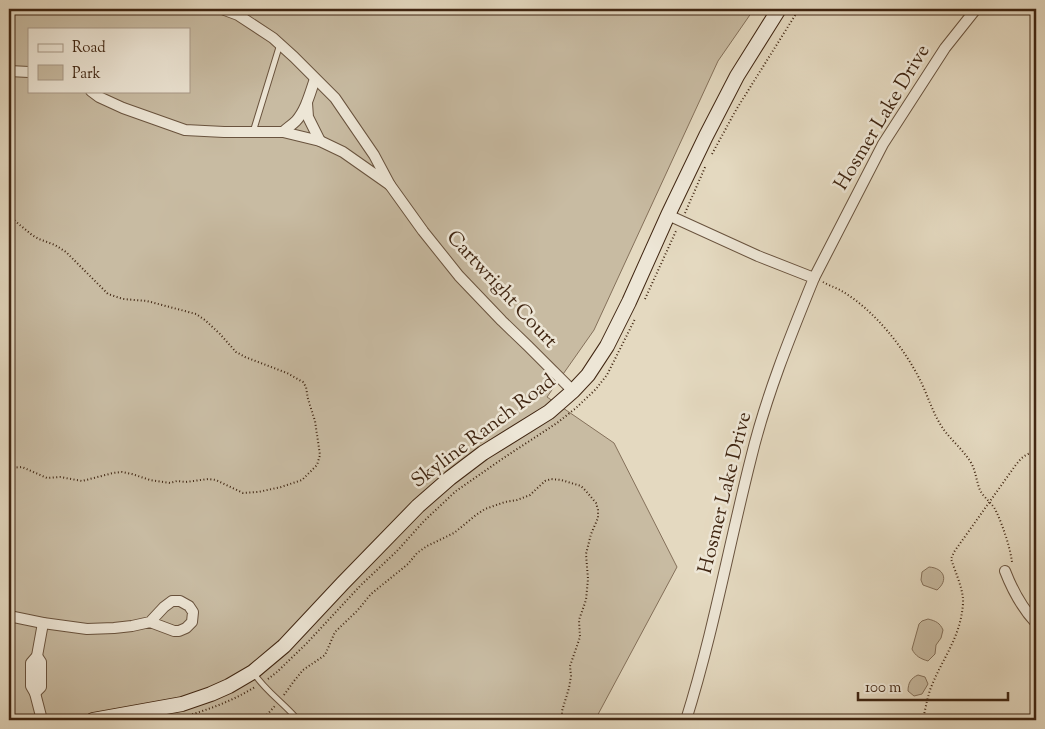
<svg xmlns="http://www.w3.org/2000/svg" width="1045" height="729" font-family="'Sorts Mill Goudy',serif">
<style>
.green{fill:#c8bba2;stroke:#84705a;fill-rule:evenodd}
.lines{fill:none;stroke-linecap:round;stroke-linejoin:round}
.lane-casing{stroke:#69533e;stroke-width:7}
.street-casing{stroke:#69533e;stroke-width:12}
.secondary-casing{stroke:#402612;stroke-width:16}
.path{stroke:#402612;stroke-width:2;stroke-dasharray:1 2.5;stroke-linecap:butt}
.lane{stroke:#ede6d6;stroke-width:5}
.street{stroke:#ede6d6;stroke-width:10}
.secondary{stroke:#ede6d6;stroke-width:14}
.labels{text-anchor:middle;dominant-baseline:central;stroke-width:5;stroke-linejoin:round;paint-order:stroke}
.street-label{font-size:20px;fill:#402612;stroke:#ede6d6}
</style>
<rect width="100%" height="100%" fill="#e4d9c0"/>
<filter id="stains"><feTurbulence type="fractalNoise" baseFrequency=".004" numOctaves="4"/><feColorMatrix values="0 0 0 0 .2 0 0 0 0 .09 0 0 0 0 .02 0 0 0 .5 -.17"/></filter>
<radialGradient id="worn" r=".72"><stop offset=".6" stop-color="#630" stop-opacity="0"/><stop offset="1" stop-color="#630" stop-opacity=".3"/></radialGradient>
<!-- green -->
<g class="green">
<path d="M9,9H754L718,61L594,330L547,397L614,443L677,567L595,720H9ZM29,29H189V91H29Z"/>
<path d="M929,567C944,568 949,580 937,590L923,585L921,580L922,572Z"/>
<path d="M928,619C936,621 940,623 943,630L941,638L936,645L935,654L928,661C921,659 915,656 912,649L919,624L922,621Z"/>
<path d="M918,675L925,677L928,684L922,694L914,696L908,691C908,683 911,678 918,675Z"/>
</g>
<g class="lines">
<!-- lane casing -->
<g class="lane-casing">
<g id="lane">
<polyline points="253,132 280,44"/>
<path d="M253,672C265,691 284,703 298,720"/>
</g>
</g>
<!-- street casing -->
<g class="street-casing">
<g id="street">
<polyline points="9,71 29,72"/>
<polyline points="91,91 99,97 123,108 185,130 224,132 283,132 320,141 343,152 390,185 374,155 335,98 294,57 273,38 238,15 222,9"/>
<polyline points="307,103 308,117 320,141"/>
<path d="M283,132C287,128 292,125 296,121C306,110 310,93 315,79"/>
<polyline points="390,185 423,231 459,276 502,321 528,346 573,391"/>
<path d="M668,215L758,256L814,278C790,337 766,396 751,458C729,545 713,634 686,720"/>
<polyline points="814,278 883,144 945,48 976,9"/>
<path d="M1005,571C1012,589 1023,609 1036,623"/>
<polyline points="9,616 43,623 87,629 114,628 132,626 150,622 174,631 179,631 186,628 192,622 193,612 189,606 180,601 172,601 164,607 150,622"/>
<polyline points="35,693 41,687 41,662 37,656"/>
<polyline points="42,720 35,693 31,686 31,663 37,656 43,623"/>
</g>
</g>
<!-- secondary casing -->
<g class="secondary-casing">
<polyline id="secondary" points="93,720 182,704 211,694 229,686 253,672 284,646 343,583 418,506 450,478 483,453 549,412 573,391 588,375 607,346 629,302 668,215 706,136 737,76 779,9"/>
</g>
<!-- path -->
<g class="path">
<polyline points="712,154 736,110 799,9"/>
<polyline points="685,213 706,165"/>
<polyline points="9,216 32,235 39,239 55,245 66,252 108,294 123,299 147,301 196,314 205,320 220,334 236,352 245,357 287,373 303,382 306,387 308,399 315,421 320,455 317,465 302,480 281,487 258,492 243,493 216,480 208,479 186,482 177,481 170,483 150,480 132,474 122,472 113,473 82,481 60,477 47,478 22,467 9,468"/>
<path d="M823,282C828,285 834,287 840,290C874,309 906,350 922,384C928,397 932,410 939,422C947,437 961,447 970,461C976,470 976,481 980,490C984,498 993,504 996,511C1003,526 1010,547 1012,562L1011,564"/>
<polyline points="645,299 676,231"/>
<polyline points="268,679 277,672 307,643 361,585 397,551 424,521 456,491 502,459 557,423 576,408 596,389 607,375 635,319"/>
<polyline points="284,695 294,681 303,670 325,655 335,632 357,611 371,594 408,564 417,553 427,546 454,533 476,515 485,509 505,502 517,500 530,495 545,481 551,479 561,480 581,486 586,491 596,503 598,510 598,518 591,534 586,554 588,579 586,600 579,620 580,637 570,666 571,676 569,688 562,711 562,720"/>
<path d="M172,720C202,712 229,703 255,687"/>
<polyline points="262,720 275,706"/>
<path d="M923,720C925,710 927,700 930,690C941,660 961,638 963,603C964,591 955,571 951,559L954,552L1015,466C1021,458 1026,453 1036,452"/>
</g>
<!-- lane -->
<use href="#lane" class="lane"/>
<!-- street -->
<use href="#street" class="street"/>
<!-- secondary -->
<use href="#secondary" class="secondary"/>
</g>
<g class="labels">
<!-- street labels -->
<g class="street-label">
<text transform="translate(883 118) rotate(-59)">Hosmer Lake Drive</text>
<text transform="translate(501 290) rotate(47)">Cartwright Court</text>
<text transform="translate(484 432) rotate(-37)">Skyline Ranch Road</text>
<text transform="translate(726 493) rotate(-76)">Hosmer Lake Drive</text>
</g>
</g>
<!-- margin -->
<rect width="1045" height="729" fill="none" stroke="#e4d9c0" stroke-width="30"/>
<rect x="10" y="10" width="1025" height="709" fill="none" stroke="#402612" stroke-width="2.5"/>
<rect x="15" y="15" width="1015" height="699" fill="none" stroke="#402612"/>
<!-- legend -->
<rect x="28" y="28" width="162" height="65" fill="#ede6d6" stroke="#a89988"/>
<rect x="38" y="44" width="25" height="8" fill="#ede6d6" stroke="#a89988"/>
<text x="72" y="52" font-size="15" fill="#402612">Road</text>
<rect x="38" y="65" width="25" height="15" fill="#c8bba2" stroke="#a89988"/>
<text x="72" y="78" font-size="15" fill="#402612">Park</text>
<!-- scale -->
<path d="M858 692v8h150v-8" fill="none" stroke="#402612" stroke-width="2.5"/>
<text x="865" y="692" font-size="15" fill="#402612" stroke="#ede6d6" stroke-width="4" paint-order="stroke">100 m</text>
<rect width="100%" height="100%" filter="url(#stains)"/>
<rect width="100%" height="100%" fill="url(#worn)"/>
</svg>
